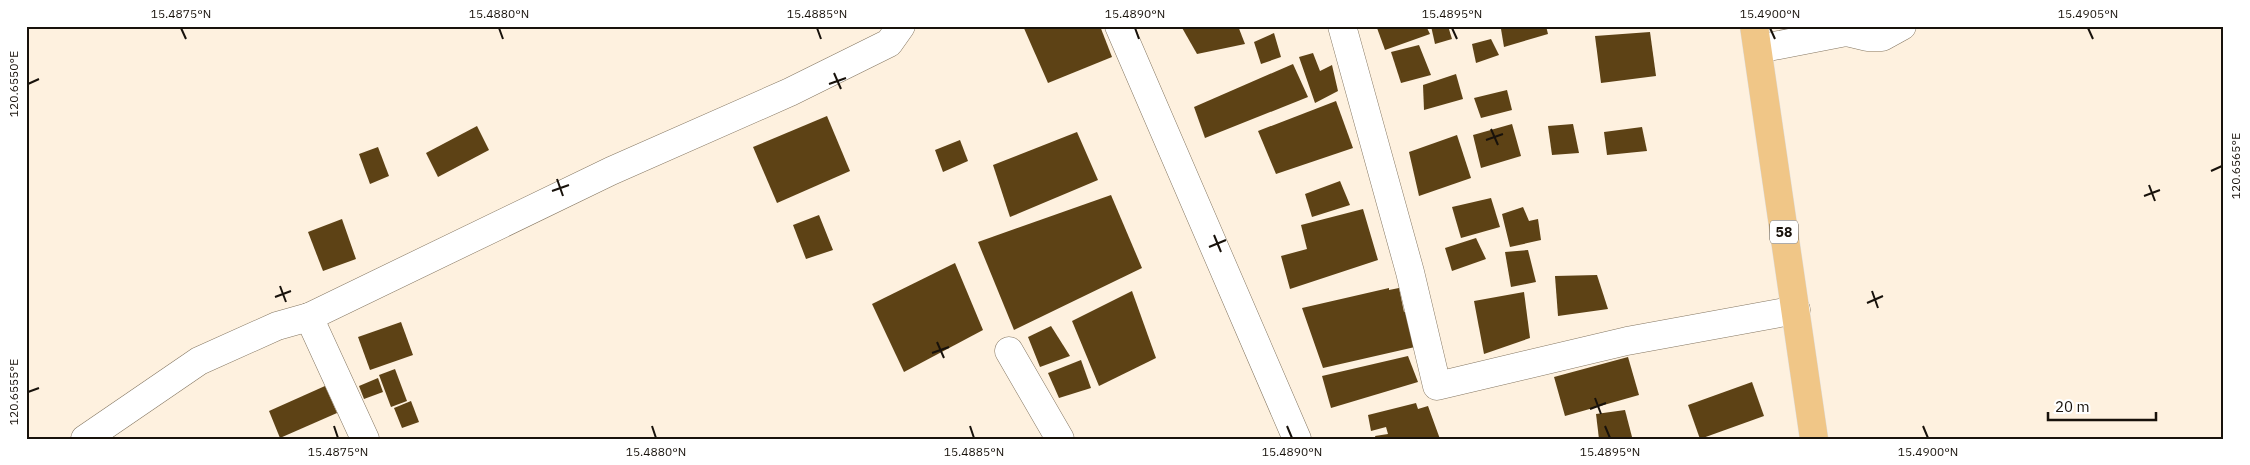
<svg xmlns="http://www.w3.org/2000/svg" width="2250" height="465" font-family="'IBM Plex Sans',sans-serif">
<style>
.building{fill:#5d4215}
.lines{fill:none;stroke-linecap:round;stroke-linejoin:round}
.minor-casing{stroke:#847661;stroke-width:29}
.tertiary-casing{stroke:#847661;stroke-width:29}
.trunk-casing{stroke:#dfdedd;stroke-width:29}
.minor{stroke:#fff;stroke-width:28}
.tertiary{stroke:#fff;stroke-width:28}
.trunk{stroke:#f0c687;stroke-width:28}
.ticks{fill:none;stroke:#18120b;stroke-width:2}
.labels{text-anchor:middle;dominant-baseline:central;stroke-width:5;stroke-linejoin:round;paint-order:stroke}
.shield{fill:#fff;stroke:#5d5954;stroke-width:1}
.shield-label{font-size:14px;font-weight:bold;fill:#18120b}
.neatline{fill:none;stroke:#18120b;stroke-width:2}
.ticks-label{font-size:12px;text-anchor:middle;fill:#18120b}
</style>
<rect width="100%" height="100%" fill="#fef1df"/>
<!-- building -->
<g class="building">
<polygon points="1023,26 1100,26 1112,57 1048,83"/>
<polygon points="1181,26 1238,26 1245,44 1197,54"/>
<polygon points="1382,26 1426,26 1430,34 1385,50 1377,28"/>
<polygon points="1431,26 1448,26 1452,39 1435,44"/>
<polygon points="1509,26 1546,26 1548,34 1504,47 1501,29"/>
<polygon points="1650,32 1656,76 1601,83 1595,36"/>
<polygon points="1274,33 1281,57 1261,64 1254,42"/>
<polygon points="1491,39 1499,55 1476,63 1472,44"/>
<polygon points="1419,45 1431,75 1401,83 1391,52"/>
<polygon points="1313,53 1320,71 1332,65 1338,91 1315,103 1299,57"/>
<polygon points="1293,64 1308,97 1205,138 1194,107"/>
<polygon points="1456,74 1463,99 1424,110 1423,85"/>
<polygon points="1507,90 1512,110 1481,118 1474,98"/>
<polygon points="1336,101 1353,148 1276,174 1258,131"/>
<polygon points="827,116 850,171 777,203 753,147"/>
<polygon points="1512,124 1521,156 1481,168 1473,135"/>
<polygon points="1573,124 1579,153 1552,155 1548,126"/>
<polygon points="477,126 489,150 438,177 426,153"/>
<polygon points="1642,127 1647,151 1607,155 1604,132"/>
<polygon points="1077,132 1098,180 1010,217 993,165"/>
<polygon points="1457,135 1471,178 1419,196 1409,152"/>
<polygon points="960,140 968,161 943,172 935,150"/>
<polygon points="378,147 389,176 370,184 359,154"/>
<polygon points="1340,181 1350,205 1312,217 1305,194"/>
<polygon points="1111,195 1142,268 1014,330 978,242"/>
<polygon points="1491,198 1500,227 1461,238 1452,207"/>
<polygon points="1523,207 1529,221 1538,219 1541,240 1510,247 1502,214"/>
<polygon points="1363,209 1378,260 1290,289 1281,256 1307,249 1301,225"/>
<polygon points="819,215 833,250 806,259 793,225"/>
<polygon points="342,219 356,259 323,271 308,232"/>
<polygon points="1476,238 1486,259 1452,271 1445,248"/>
<polygon points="1528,250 1536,282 1511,287 1505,252"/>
<polygon points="955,263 983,330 904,372 872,304"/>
<polygon points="1597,275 1608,309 1558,316 1555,276"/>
<polygon points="1389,288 1389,290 1399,288 1404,312 1407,311 1415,347 1323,368 1302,308"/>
<polygon points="1132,291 1156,358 1099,386 1072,321"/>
<polygon points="1524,292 1530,338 1484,354 1474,301"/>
<polygon points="401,322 413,355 370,370 358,337"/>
<polygon points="1051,326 1070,356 1040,367 1028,337"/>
<polygon points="1408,356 1418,382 1331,408 1322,376"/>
<polygon points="1628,357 1639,395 1565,416 1554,377"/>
<polygon points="1081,360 1091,388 1059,398 1048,373"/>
<polygon points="395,369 407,401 391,407 379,375"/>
<polygon points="378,378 383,392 364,399 359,386"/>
<polygon points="1752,382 1764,416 1700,439 1688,405"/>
<polygon points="325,386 337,413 280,438 269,411"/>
<polygon points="411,401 419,422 402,428 394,408"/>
<polygon points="1416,403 1418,409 1428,406 1440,439 1376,439 1375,436 1388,434 1386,427 1371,431 1368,415"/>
<polygon points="1625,410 1632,437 1599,439 1596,414"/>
</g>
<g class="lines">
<!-- minor casing -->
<g class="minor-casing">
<g id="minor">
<polyline points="1342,26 1410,272 1437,386 1627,341 1796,310"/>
<polyline points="1758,49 1846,32 1867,37 1882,37 1902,26"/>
<polyline points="309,317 365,439"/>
<polyline points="1009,351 1060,439"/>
<polyline points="85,439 199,361 277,326 309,317 611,171 790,92 889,43 901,26"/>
</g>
</g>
<!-- tertiary casing -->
<g class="tertiary-casing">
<polyline id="tertiary" points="1119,26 1297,439"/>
</g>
<!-- trunk casing -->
<g class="trunk-casing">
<polyline id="trunk" points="1754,26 1814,439"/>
</g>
<!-- minor -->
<use href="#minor" class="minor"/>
<!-- tertiary -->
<use href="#tertiary" class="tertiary"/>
<!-- trunk -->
<use href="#trunk" class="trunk"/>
</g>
<!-- ticks -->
<path class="ticks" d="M181,28L186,39M499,28L503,39M817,28L821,39M1135,28L1139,39M1452,28L1457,39M1770,28L1775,39M2088,28L2093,39M834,73L841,89M28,84L39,79M829,84L846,78M1491,129L1498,145M1486,140L1503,134M2211,171L2222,166M557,179L563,196M2149,185L2155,201M552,191L569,185M2144,196L2160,190M1214,235L1221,252M1209,247L1226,240M280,286L286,302M1872,291L1878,308M275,297L291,291M1867,303L1883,296M937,342L944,358M932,353L949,347M28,392L39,388M1595,398L1601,414M1590,409L1606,403M334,426L338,438M652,426L656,438M970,426L974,438M1287,426L1292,438M1605,426L1610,438M1923,426L1928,438"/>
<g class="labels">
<!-- shield labels -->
<rect class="shield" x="1770" y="220.5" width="28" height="23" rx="4"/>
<g class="shield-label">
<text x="1784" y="232">58</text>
</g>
</g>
<!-- border -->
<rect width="2250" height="465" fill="none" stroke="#ffffff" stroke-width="55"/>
<!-- scale -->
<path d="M2048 412v8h108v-8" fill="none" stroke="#18120b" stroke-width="2.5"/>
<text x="2055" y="412" font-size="15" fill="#18120b" stroke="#ffffff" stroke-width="4" paint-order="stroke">20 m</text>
<rect x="28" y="28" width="2194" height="410" class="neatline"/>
<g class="ticks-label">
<text x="181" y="18">15.4875°N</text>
<text x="499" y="18">15.4880°N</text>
<text x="817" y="18">15.4885°N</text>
<text x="1135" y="18">15.4890°N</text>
<text x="1452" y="18">15.4895°N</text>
<text x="1770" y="18">15.4900°N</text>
<text x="2088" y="18">15.4905°N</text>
<text transform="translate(14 84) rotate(-90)" y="4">120.6550°E</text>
<text transform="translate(2236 166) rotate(-90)" y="4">120.6565°E</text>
<text transform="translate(14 392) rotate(-90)" y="4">120.6555°E</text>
<text x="338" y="456">15.4875°N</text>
<text x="656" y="456">15.4880°N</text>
<text x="974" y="456">15.4885°N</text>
<text x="1292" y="456">15.4890°N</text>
<text x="1610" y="456">15.4895°N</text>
<text x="1928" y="456">15.4900°N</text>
</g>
</svg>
